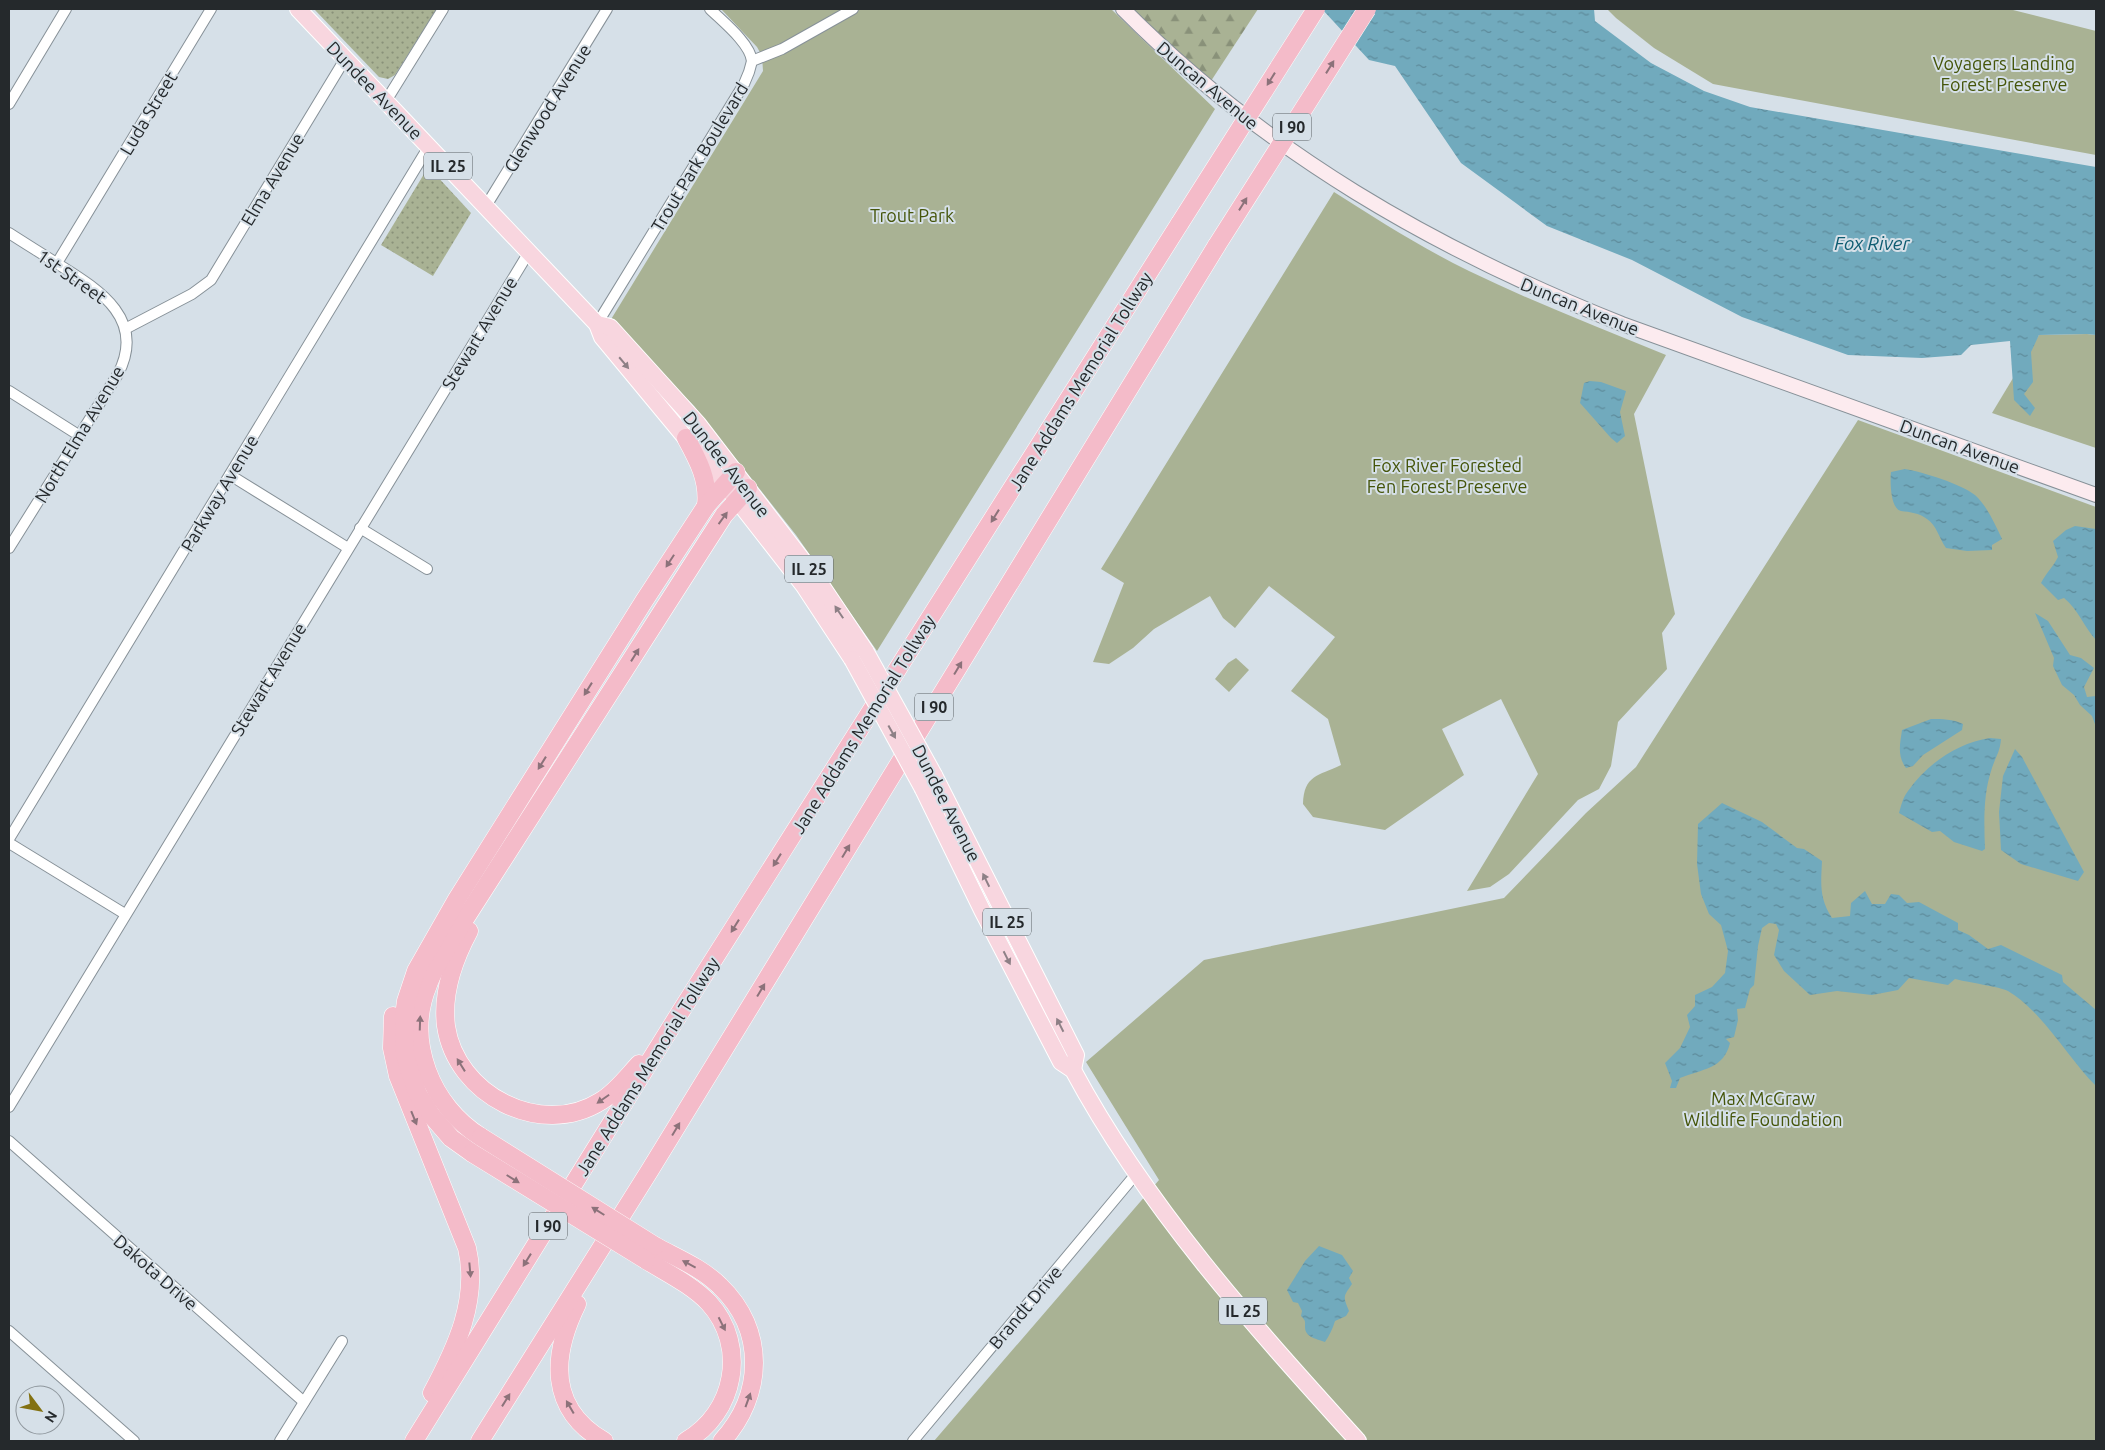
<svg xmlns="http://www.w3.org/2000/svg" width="2105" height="1450" font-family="Ubuntu,sans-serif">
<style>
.grass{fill:url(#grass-dots)}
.forest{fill:url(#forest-firs)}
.green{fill:#a9b294}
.water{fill:url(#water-ripples)}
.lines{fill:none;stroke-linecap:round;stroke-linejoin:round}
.street-casing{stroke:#879198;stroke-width:12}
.secondary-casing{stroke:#879198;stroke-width:16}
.primary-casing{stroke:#fff;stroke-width:18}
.highway-casing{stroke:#fff;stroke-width:19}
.street{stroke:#fff;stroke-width:10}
.secondary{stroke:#fcebef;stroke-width:14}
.primary{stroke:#f8d6df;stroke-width:16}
.highway{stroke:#f4bbc9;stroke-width:18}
.primary-bridge-casing{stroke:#fff;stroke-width:18;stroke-linecap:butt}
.highway-bridge-casing{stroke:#fff;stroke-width:19;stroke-linecap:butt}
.primary-bridge{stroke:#f8d6df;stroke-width:16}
.highway-bridge{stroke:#f4bbc9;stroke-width:18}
.oneway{fill:#8c727a}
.oneway2{fill:#8e8086}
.labels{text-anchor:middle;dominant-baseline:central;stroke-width:4;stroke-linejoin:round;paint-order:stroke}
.shield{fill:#d6e0e8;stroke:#5a6064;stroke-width:1}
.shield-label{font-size:16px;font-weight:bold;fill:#25292c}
.park-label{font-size:18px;fill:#45550a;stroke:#d6e0e8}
.street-label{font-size:18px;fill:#25292c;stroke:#d6e0e8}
.water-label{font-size:19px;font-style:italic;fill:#0e5c71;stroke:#d6e0e8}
</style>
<defs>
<pattern id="grass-dots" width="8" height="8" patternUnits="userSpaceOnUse" patternTransform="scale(1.25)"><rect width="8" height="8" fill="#a9b294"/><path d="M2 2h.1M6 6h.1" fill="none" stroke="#899179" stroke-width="1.8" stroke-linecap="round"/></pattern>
<pattern id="forest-firs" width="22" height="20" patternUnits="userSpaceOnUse" patternTransform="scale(1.25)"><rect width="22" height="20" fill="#a9b294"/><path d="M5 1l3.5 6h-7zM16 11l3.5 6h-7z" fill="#899179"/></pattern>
<pattern id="water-ripples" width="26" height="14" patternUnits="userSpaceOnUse" patternTransform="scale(1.25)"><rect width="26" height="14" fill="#71aabd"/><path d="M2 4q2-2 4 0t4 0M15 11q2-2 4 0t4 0" fill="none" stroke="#5d8a9a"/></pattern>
</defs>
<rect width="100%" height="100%" fill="#d6e0e8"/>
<!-- grass -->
<g class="grass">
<polygon points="314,9 437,9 395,75 388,79 379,77"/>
<polygon points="428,172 435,174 471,213 433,276 381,245 424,174"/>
</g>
<!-- forest -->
<polygon class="forest" points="1130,9 1258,9 1211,81"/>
<!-- green -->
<g class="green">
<polygon points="721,9 1111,9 1215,109 877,651 796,535 694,406 610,321 763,71 762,56 757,47"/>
<polygon points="1607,9 2009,9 2096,31 2096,155 1713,84 1654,48 1616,18"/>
<path d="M1334,192C1378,220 1422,248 1469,271C1533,302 1600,328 1666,355L1634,414L1675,614L1662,633L1667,669L1618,722L1611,766L1599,789L1578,800L1509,874L1490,887L1467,891L1538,774L1501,699L1442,729L1464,775L1385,830L1313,817L1303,804C1304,775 1318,776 1341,765L1328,719L1291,691L1335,637L1269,586L1235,628L1223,618L1210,596L1154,629L1133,648L1109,664L1093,662L1124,583L1101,569Z"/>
<polygon points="2087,334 2096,335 2096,448 1992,413 2039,335"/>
<polygon points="1858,420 2096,507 2096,1441 934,1441 1159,1180 1086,1062 1204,960 1504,898 1586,813 1636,767"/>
<polygon points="1236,658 1249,670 1229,692 1215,679 1228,663"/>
</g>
<!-- water -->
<g class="water">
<polygon points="1322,9 1594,9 1595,21 1651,63 1704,91 1750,107 2096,167 2096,335 2087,334 2039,335 2031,352 2033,382 2024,394 2035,408 2030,416 2014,400 2010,341 1971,345 1961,355 1922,358 1848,355 1742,317 1632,260 1547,226 1461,163 1395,66 1369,60"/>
<polygon points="1590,381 1601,382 1626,391 1620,412 1625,436 1617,443 1611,438 1580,403 1584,383"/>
<path d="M1905,469C1923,472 1961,484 1975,495C1987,506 1995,524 2002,539L1992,545V550L1967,551L1946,548C1939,538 1937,526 1927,519C1919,513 1910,512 1901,511C1890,509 1890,480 1891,472Z"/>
<path d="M2075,526L2096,529V640C2084,627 2078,609 2064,598L2058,600L2041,583C2046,573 2053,567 2058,557L2053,541L2066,530Z"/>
<polygon points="2035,613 2048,621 2070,655 2081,658 2094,668 2084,687 2087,697 2096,696 2096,727 2092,716 2080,705 2074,695 2062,685 2053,666 2054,658"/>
<path d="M1931,719C1943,719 1952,719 1963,724L1962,730L1923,755L1913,766L1906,768C1897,756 1900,744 1902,730Z"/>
<path d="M1990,738L2001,739C2000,752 1996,756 1992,768C1983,794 1984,822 1985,849L1982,851L1954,842L1940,831L1932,832L1899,813C1901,806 1903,797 1908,791C1927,764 1957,743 1990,738Z"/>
<polygon points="2015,749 2022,757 2084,872 2078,881 2021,864 2001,850 1999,812 2003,776"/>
<path d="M1722,803L1762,822L1797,848L1804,849L1822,861C1821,884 1819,898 1832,918L1850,916L1851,903L1865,891L1872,904H1885L1891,894L1899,895L1907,903L1919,902L1958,923V930L1969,935L1988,949L2001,945L2062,975L2063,982L2096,1010V1086C2067,1057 2043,1012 2008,991C2001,987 1966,982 1955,979L1948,985L1909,978L1898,990L1872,995L1837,991L1810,995L1784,971L1774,955L1779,930L1776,924L1769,923L1762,928L1758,946L1754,985L1750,989L1745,1008L1737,1009L1738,1020L1734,1037L1726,1039L1730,1043C1724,1069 1702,1069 1680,1078L1676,1088H1670L1672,1081L1665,1063L1680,1048L1690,1027L1687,1015L1695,1006V995L1712,987L1725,973L1728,951L1721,925L1709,914L1701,894L1697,864L1698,824Z"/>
<path d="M1319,1246L1342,1255L1353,1271L1349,1278L1352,1284C1343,1297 1343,1296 1349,1311L1346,1316L1335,1321C1333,1328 1329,1336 1325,1342C1318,1339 1305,1338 1305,1327C1305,1321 1306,1321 1301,1316L1302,1311L1298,1303L1293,1302L1287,1290L1305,1261Z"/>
</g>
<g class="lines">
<!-- street casing -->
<g class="street-casing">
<g id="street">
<path d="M710,9C722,21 750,43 752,61"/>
<polyline points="386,101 443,9"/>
<polyline points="9,104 66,9"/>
<polyline points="486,206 607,9"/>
<path d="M9,233C26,244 44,255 61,266C101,291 146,320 118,374L9,548"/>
<polyline points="57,263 211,9"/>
<polyline points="597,324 744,84 749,72 752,61 782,49 853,9"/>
<polyline points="125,329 192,294 211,280 345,59"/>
<polyline points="9,391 80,436"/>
<polyline points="230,475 348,548"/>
<polyline points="360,528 427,569"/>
<polyline points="9,839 429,146"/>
<polyline points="9,843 125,914"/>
<polyline points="9,1107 529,252"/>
<polyline points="9,1141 304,1402"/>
<polyline points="9,1331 134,1441"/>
<polyline points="280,1441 342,1341"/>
<polyline points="913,1441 1136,1174"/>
</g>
</g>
<!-- secondary casing -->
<g class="secondary-casing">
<path id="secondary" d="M1123,9C1266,153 1434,249 1622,324L2096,495"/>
</g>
<!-- primary casing -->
<g class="primary-casing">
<g id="primary">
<polyline points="298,9 597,324 602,337 737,500 804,586 852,659"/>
<polyline points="597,324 610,327 698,424 817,579 866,652"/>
<polyline points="934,775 1076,1055 1073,1070"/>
<path d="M923,789L982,910L1061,1062L1073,1070C1147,1208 1254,1326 1358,1441"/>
</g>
</g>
<!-- highway casing -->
<g class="highway-casing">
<g id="highway">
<path d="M686,438C698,460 709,480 706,506"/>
<path d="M469,931C454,959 442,994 446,1026C456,1095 541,1139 601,1101C616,1092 627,1077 639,1064"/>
<path d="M393,1016L392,1048L398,1076L467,1248C479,1300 456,1348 432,1393"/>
<path d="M481,1137C431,1106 405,1041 428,985C436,962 451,942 463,922L706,543L724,515L748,488"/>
<polyline points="472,1153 451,1138 432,1116 418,1094 409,1069 405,1054 404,1016 406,1001 416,971 457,899 644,601 706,506 736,472"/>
<path d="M655,1246C677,1258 702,1268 720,1286C766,1330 764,1395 722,1441"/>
<path d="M646,1260C667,1273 692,1285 709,1303C748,1346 735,1413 686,1441"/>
<path d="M577,1304C552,1355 548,1409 604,1441"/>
<polyline points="414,1441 681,1011 1180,223"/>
<polyline points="480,1441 650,1170 1217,245"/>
</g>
</g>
<!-- street -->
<use href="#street" class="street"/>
<!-- secondary -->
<use href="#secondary" class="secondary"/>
<!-- primary -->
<use href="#primary" class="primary"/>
<!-- highway -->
<use href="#highway" class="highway"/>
<!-- primary-bridge casing -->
<g class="primary-bridge-casing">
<g id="primary-bridge">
<polyline points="866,652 934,775"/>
<polyline points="852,659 923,789"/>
</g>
</g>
<!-- highway-bridge casing -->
<g class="highway-bridge-casing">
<g id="highway-bridge">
<polyline points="1180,223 1316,9"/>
<polyline points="1217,245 1367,9"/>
<polyline points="481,1137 655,1246"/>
<polyline points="472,1153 646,1260"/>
</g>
</g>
<!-- primary-bridge -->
<use href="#primary-bridge" class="primary-bridge"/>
<!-- highway-bridge -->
<use href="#highway-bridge" class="highway-bridge"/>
</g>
<!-- one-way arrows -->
<defs><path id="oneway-solid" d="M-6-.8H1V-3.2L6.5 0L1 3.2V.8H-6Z" transform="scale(1.25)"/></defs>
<g class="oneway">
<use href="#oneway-solid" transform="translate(1330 67) rotate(-58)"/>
<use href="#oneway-solid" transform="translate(1271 79) rotate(122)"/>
<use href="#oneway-solid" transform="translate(1243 204) rotate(-58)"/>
<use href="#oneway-solid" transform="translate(995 516) rotate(122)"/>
<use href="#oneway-solid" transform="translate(723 518) rotate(-54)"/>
<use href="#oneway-solid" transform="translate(670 561) rotate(123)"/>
<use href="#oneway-solid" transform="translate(635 655) rotate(-58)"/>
<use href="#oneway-solid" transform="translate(958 668) rotate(-59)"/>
<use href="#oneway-solid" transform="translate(588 689) rotate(122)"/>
<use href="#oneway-solid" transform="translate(542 763) rotate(122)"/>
<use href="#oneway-solid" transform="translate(846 851) rotate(-59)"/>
<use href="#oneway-solid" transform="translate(777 860) rotate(122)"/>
<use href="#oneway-solid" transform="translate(735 926) rotate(122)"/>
<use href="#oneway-solid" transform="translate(761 990) rotate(-59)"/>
<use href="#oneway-solid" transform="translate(420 1023) rotate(-88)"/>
<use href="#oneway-solid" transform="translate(461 1065) rotate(-122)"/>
<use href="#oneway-solid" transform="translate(603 1099) rotate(145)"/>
<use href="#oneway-solid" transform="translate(414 1118) rotate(68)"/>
<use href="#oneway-solid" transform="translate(676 1129) rotate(-59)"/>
<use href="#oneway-solid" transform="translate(513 1179) rotate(32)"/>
<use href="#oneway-solid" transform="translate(598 1211) rotate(-148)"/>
<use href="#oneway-solid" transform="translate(527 1260) rotate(122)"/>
<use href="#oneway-solid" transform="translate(689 1264) rotate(-152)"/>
<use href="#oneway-solid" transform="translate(470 1270) rotate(85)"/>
<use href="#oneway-solid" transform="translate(722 1324) rotate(63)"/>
<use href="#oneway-solid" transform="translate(506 1400) rotate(-58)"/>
<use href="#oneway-solid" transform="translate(748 1400) rotate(-70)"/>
<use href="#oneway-solid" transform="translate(570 1407) rotate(-120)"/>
</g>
<g class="oneway2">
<use href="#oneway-solid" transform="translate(624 363) rotate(50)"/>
<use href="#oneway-solid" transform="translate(839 612) rotate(-124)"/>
<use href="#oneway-solid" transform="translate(892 732) rotate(61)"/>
<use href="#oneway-solid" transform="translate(986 880) rotate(-116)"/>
<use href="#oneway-solid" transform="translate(1007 958) rotate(63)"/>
<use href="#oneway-solid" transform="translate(1060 1025) rotate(-117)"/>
</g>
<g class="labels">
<!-- shield labels -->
<g class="shield">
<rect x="1273" y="113.5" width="38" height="27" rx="4"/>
<rect x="424" y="152.5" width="48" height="27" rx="4"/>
<rect x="785" y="555.5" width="48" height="27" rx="4"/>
<rect x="915" y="693.5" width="38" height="27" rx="4"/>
<rect x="983" y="908.5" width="48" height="27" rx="4"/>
<rect x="529" y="1212.5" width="38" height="27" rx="4"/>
<rect x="1219" y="1297.5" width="48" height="27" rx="4"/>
</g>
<g class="shield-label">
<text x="1292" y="127">I 90</text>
<text x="448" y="166">IL 25</text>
<text x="809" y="569">IL 25</text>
<text x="934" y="707">I 90</text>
<text x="1007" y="922">IL 25</text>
<text x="548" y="1226">I 90</text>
<text x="1243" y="1311">IL 25</text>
</g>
<!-- park labels -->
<g class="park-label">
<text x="2004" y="63">Voyagers Landing<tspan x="2004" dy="21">Forest Preserve</tspan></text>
<text x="912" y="215">Trout Park</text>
<text x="1447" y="465">Fox River Forested<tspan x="1447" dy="21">Fen Forest Preserve</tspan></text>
<text x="1763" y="1098">Max McGraw<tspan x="1763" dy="21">Wildlife Foundation</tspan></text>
</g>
<!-- street labels -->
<g class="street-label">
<text transform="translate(1208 85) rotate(40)">Duncan Avenue</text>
<text transform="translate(375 90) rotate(46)">Dundee Avenue</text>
<text transform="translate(547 108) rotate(-58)">Glenwood Avenue</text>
<text transform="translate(148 113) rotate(-59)">Luda Street</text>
<text transform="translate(699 157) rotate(-59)">Trout Park Boulevard</text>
<text transform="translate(272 179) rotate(-59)">Elma Avenue</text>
<text transform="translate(72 276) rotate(35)">1st Street</text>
<text transform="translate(1580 306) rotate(22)">Duncan Avenue</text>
<text transform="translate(479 333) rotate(-59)">Stewart Avenue</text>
<text transform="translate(1080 381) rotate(-58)">Jane Addams Memorial Tollway</text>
<text transform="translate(79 434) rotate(-59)">North Elma Avenue</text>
<text transform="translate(1960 446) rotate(20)">Duncan Avenue</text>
<text transform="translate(727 464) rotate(52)">Dundee Avenue</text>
<text transform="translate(219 493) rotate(-59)">Parkway Avenue</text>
<text transform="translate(268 679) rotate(-59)">Stewart Avenue</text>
<text transform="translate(863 724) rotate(-58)">Jane Addams Memorial Tollway</text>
<text transform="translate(947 803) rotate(63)">Dundee Avenue</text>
<text transform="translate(647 1066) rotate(-58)">Jane Addams Memorial Tollway</text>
<text transform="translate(156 1272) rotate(41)">Dakota Drive</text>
<text transform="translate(1025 1307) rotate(-50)">Brandt Drive</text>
</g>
<!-- water labels -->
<g class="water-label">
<text x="1872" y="243">Fox River</text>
</g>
</g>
<!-- border -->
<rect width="2105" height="1450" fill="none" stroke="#25292c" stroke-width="20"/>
<!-- north arrow -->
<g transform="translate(40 1410) rotate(122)"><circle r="24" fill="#d6e0e8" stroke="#8f979d"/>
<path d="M0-4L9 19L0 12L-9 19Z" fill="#837111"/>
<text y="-8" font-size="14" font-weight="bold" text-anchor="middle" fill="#25292c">N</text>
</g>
</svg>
